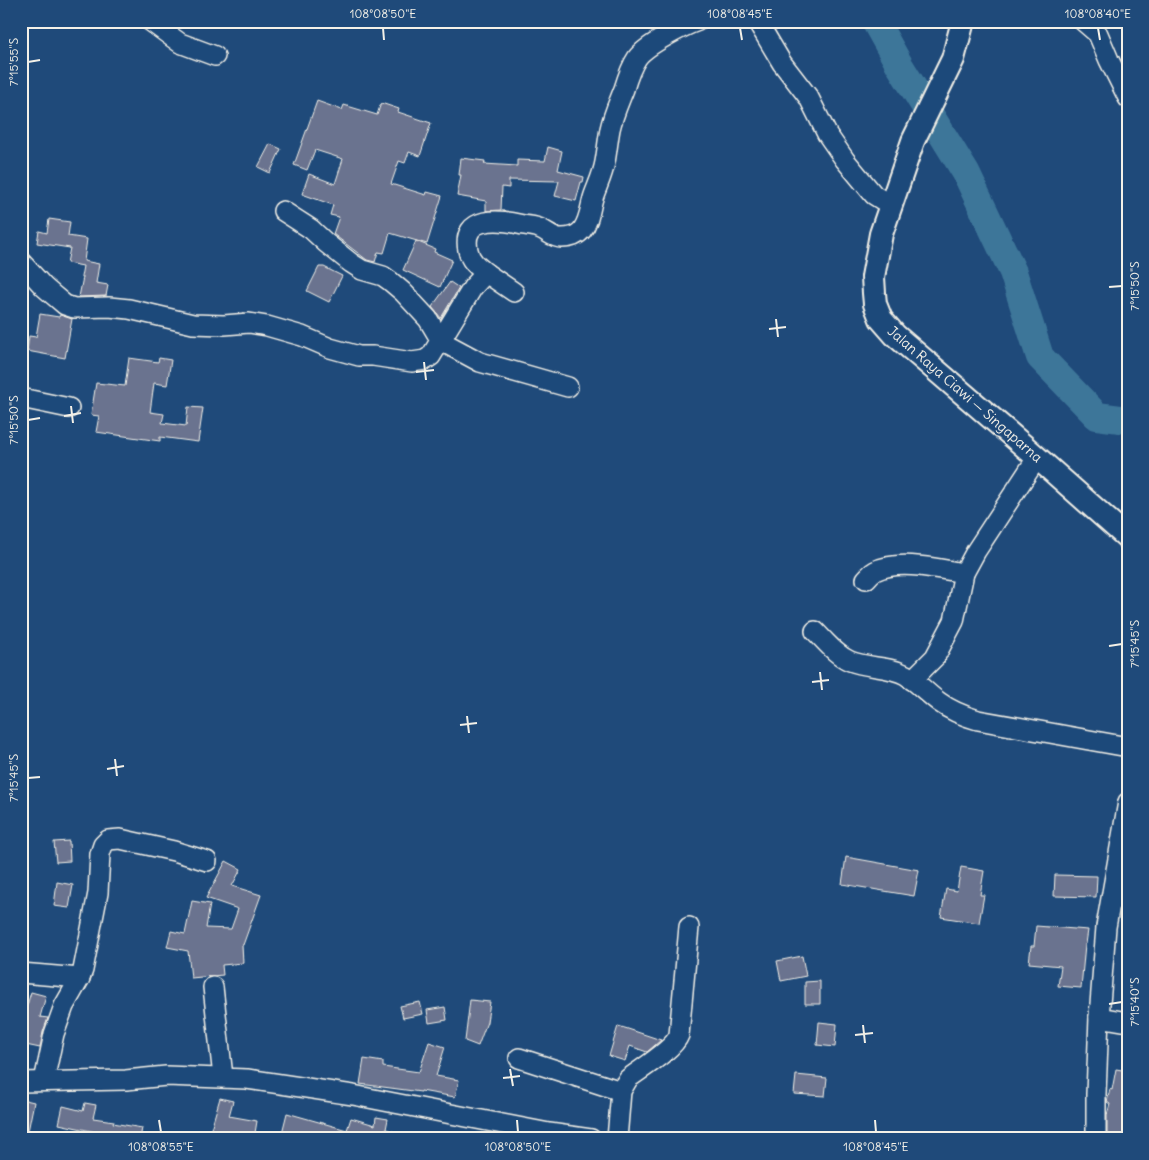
<svg xmlns="http://www.w3.org/2000/svg" width="1149" height="1160" font-family="Delius,sans-serif">
<style>
.lines{fill:none;stroke-linecap:round;stroke-linejoin:round}
.river{stroke:#3e7699;stroke-width:28}
.building{fill:#6b738f;stroke:#f4f1e8}
.minor-casing{stroke:#f4f1e8;stroke-width:22}
.major-casing{stroke:#f4f1e8;stroke-width:26}
.minor{stroke:#1f4a7a;stroke-width:19}
.major{stroke:#1f4a7a;stroke-width:22}
.ticks{fill:none;stroke:#f4f1e8;stroke-width:2}
.labels{text-anchor:middle;dominant-baseline:central;stroke-width:4;stroke-linejoin:round;paint-order:stroke}
.street-label{font-size:14px;fill:#f4f1e8;stroke:#1f4a7a}
.neatline{fill:none;stroke:#f4f1e8;stroke-width:2}
.ticks-label{font-size:12px;text-anchor:middle;fill:#f4f1e8}
</style>
<rect width="100%" height="100%" fill="#1f4a7a"/>
<filter id="ink" filterUnits="userSpaceOnUse"><feTurbulence type="fractalNoise" baseFrequency=".02" numOctaves="2"/><feDisplacementMap in="SourceGraphic" scale="10" xChannelSelector="R" yChannelSelector="G"/><feConvolveMatrix kernelMatrix="1 2 1 2 8 2 1 2 1" color-interpolation-filters="sRGB"/></filter>
<g filter="url(#ink)">
<g class="lines">
<!-- river -->
<polyline class="river" points="875,21 900,66 966,173 1013,272 1040,357 1097,416 1128,420"/>
</g>
<!-- building -->
<g class="building">
<polygon points="317,101 342,110 344,105 377,115 381,103 399,109 398,112 431,123 420,156 409,152 405,163 399,161 391,184 426,195 427,192 442,196 427,244 390,233 384,253 378,252 375,262 367,260 333,234 339,217 330,215 333,205 302,194 309,174 335,184 343,159 315,150 307,170 294,165"/>
<polygon points="270,144 281,149 270,173 258,167"/>
<polygon points="548,147 562,151 558,170 584,177 583,182 581,182 576,201 555,196 559,181 509,180 509,188 502,187 501,210 486,211 486,201 457,196 461,175 459,175 461,158 485,161 484,164 517,166 517,160 545,161"/>
<polygon points="49,219 70,222 68,236 87,239 84,261 99,264 96,283 108,285 106,296 79,297 83,277 81,277 83,266 67,263 70,248 37,243 39,231 47,233"/>
<polygon points="416,241 435,249 434,252 452,260 440,287 403,270"/>
<polygon points="319,267 324,267 342,276 329,302 307,291"/>
<polygon points="450,282 459,288 441,318 432,307"/>
<polygon points="40,314 59,317 60,315 72,319 65,358 27,351 29,336 36,337"/>
<polygon points="129,358 158,362 159,358 171,360 167,385 154,383 150,412 164,414 162,423 186,426 188,407 203,408 198,442 160,437 160,441 96,432 99,416 91,415 96,383 125,386"/>
<polygon points="69,841 70,861 56,862 54,842"/>
<polygon points="846,857 919,870 914,896 842,884"/>
<polygon points="226,861 241,869 232,886 261,895 243,945 242,945 243,963 222,965 223,975 191,978 188,951 167,947 171,931 185,934 192,901 210,904 206,928 231,929 238,909 206,898"/>
<polygon points="961,867 984,871 980,895 984,895 979,923 941,917 946,889 957,891"/>
<polygon points="1055,875 1097,876 1096,897 1054,896"/>
<polygon points="57,882 73,885 69,908 54,906"/>
<polygon points="1036,926 1088,930 1086,944 1085,944 1081,988 1058,986 1061,966 1029,963 1031,946 1034,946"/>
<polygon points="802,956 806,976 781,981 777,961"/>
<polygon points="820,981 820,1004 805,1004 805,982"/>
<polygon points="31,992 46,996 40,1017 48,1018 43,1032 40,1048 21,1044 21,1025"/>
<polygon points="470,1000 490,1002 487,1022 478,1046 465,1041"/>
<polygon points="420,1002 423,1014 403,1018 400,1006"/>
<polygon points="445,1007 447,1020 429,1023 427,1010"/>
<polygon points="819,1022 837,1024 835,1047 817,1045"/>
<polygon points="618,1026 628,1029 661,1040 647,1052 630,1046 625,1061 609,1056"/>
<polygon points="429,1042 445,1047 436,1076 459,1080 455,1097 421,1091 421,1092 360,1084 364,1059 383,1062 383,1067 419,1072"/>
<polygon points="1116,1069 1128,1071 1128,1139 1107,1139 1107,1115 1110,1104 1107,1102 1110,1089 1112,1090"/>
<polygon points="796,1075 827,1078 825,1096 794,1094"/>
<polygon points="220,1098 233,1101 229,1116 257,1121 254,1139 231,1139 210,1132"/>
<polygon points="21,1099 34,1102 27,1136 21,1136"/>
<polygon points="85,1103 96,1105 93,1118 114,1121 113,1123 142,1128 140,1139 95,1139 96,1132 59,1124 63,1106 83,1111"/>
<polygon points="287,1113 347,1130 351,1118 375,1125 376,1117 388,1119 386,1129 395,1132 393,1139 385,1139 364,1134 364,1139 289,1139 281,1137"/>
</g>
<g class="lines">
<!-- minor casing -->
<g class="minor-casing">
<g id="minor">
<polyline points="150,21 180,43 215,56"/>
<polyline points="757,21 782,63 809,98 827,134 845,160 874,195 890,205"/>
<polyline points="1083,21 1098,34 1109,60 1128,98"/>
<polyline points="283,211 311,229 326,243 351,263 362,270 383,276 390,281 403,292 428,319 441,341 480,362 568,387"/>
<path d="M21,262L44,287L52,294L65,305L74,308L109,307L129,309L193,324L224,325L249,323L267,326L302,336L330,348L359,356H373L412,362L425,360L431,356L473,287L486,273C477,266 470,261 468,250C461,215 500,219 523,225C529,226 536,226 541,229C548,232 553,238 562,238C569,238 577,236 582,230C590,220 590,206 594,195C598,184 603,174 605,162C607,151 608,140 610,129C613,115 619,102 624,89C627,79 631,67 637,58C646,45 684,26 698,21"/>
<polyline points="486,273 514,292"/>
<polyline points="21,398 69,408"/>
<path d="M866,579C869,576 871,573 875,571C898,559 939,569 964,573"/>
<path d="M815,631C826,642 836,655 850,661C867,668 891,666 906,675C918,683 928,694 939,702C951,711 964,716 978,720L1128,747"/>
<polyline points="912,680 935,657 954,621 964,573 976,551 1037,458"/>
<polyline points="21,973 80,978 83,970 98,893 100,854 103,845 108,840 120,839 174,851 207,861"/>
<polyline points="213,987 223,1077"/>
<polyline points="1099,1017 1128,1022"/>
<polyline points="519,1058 621,1091"/>
<polyline points="44,1081 54,1034 64,1006 80,978"/>
<polyline points="21,1082 126,1080 166,1076 247,1079 353,1095 549,1133 591,1139"/>
<path d="M617,1139L621,1091L628,1079C641,1069 674,1049 679,1035L689,927"/>
<polyline points="1096,1139 1096,1094 1099,1017 1106,927 1128,802"/>
</g>
</g>
<!-- major casing -->
<g class="major-casing">
<polyline id="major" points="963,21 953,59 913,141 881,234 873,277 874,293 875,304 881,319 895,335 1024,446 1128,538"/>
</g>
<!-- minor -->
<use href="#minor" class="minor"/>
<!-- major -->
<use href="#major" class="major"/>
</g>
</g>
<!-- ticks -->
<path class="ticks" d="M383,28L384,40M740,28L742,40M1098,28L1100,40M28,62L40,60M1109,287L1122,286M776,319L778,337M769,329L786,327M424,362L426,380M416,372L434,370M71,406L73,423M64,416L81,413M28,420L40,418M1109,646L1122,644M820,672L822,690M812,682L829,680M467,716L469,733M460,725L477,723M115,759L117,776M107,769L124,766M28,778L40,777M1109,1004L1122,1002M863,1025L865,1043M855,1035L873,1033M510,1069L513,1086M503,1078L520,1076M159,1120L161,1132M517,1120L518,1132M875,1120L876,1132"/>
<g class="labels">
<!-- street labels -->
<g class="street-label">
<text transform="translate(965 394) rotate(41)">Jalan Raya Ciawi — Singaparna</text>
</g>
</g>
<!-- margin -->
<rect width="1149" height="1160" fill="none" stroke="#1f4a7a" stroke-width="55"/>
<rect x="28" y="28" width="1094" height="1104" class="neatline"/>
<g class="ticks-label">
<text x="383" y="18">108°08'50"E</text>
<text x="740" y="18">108°08'45"E</text>
<text x="1098" y="18">108°08'40"E</text>
<text transform="translate(14 62) rotate(-90)" y="4">7°15'55"S</text>
<text transform="translate(1135 286) rotate(-90)" y="4">7°15'50"S</text>
<text transform="translate(14 420) rotate(-90)" y="4">7°15'50"S</text>
<text transform="translate(1135 644) rotate(-90)" y="4">7°15'45"S</text>
<text transform="translate(14 778) rotate(-90)" y="4">7°15'45"S</text>
<text transform="translate(1135 1002) rotate(-90)" y="4">7°15'40"S</text>
<text x="161" y="1151">108°08'55"E</text>
<text x="518" y="1151">108°08'50"E</text>
<text x="876" y="1151">108°08'45"E</text>
</g>
</svg>
